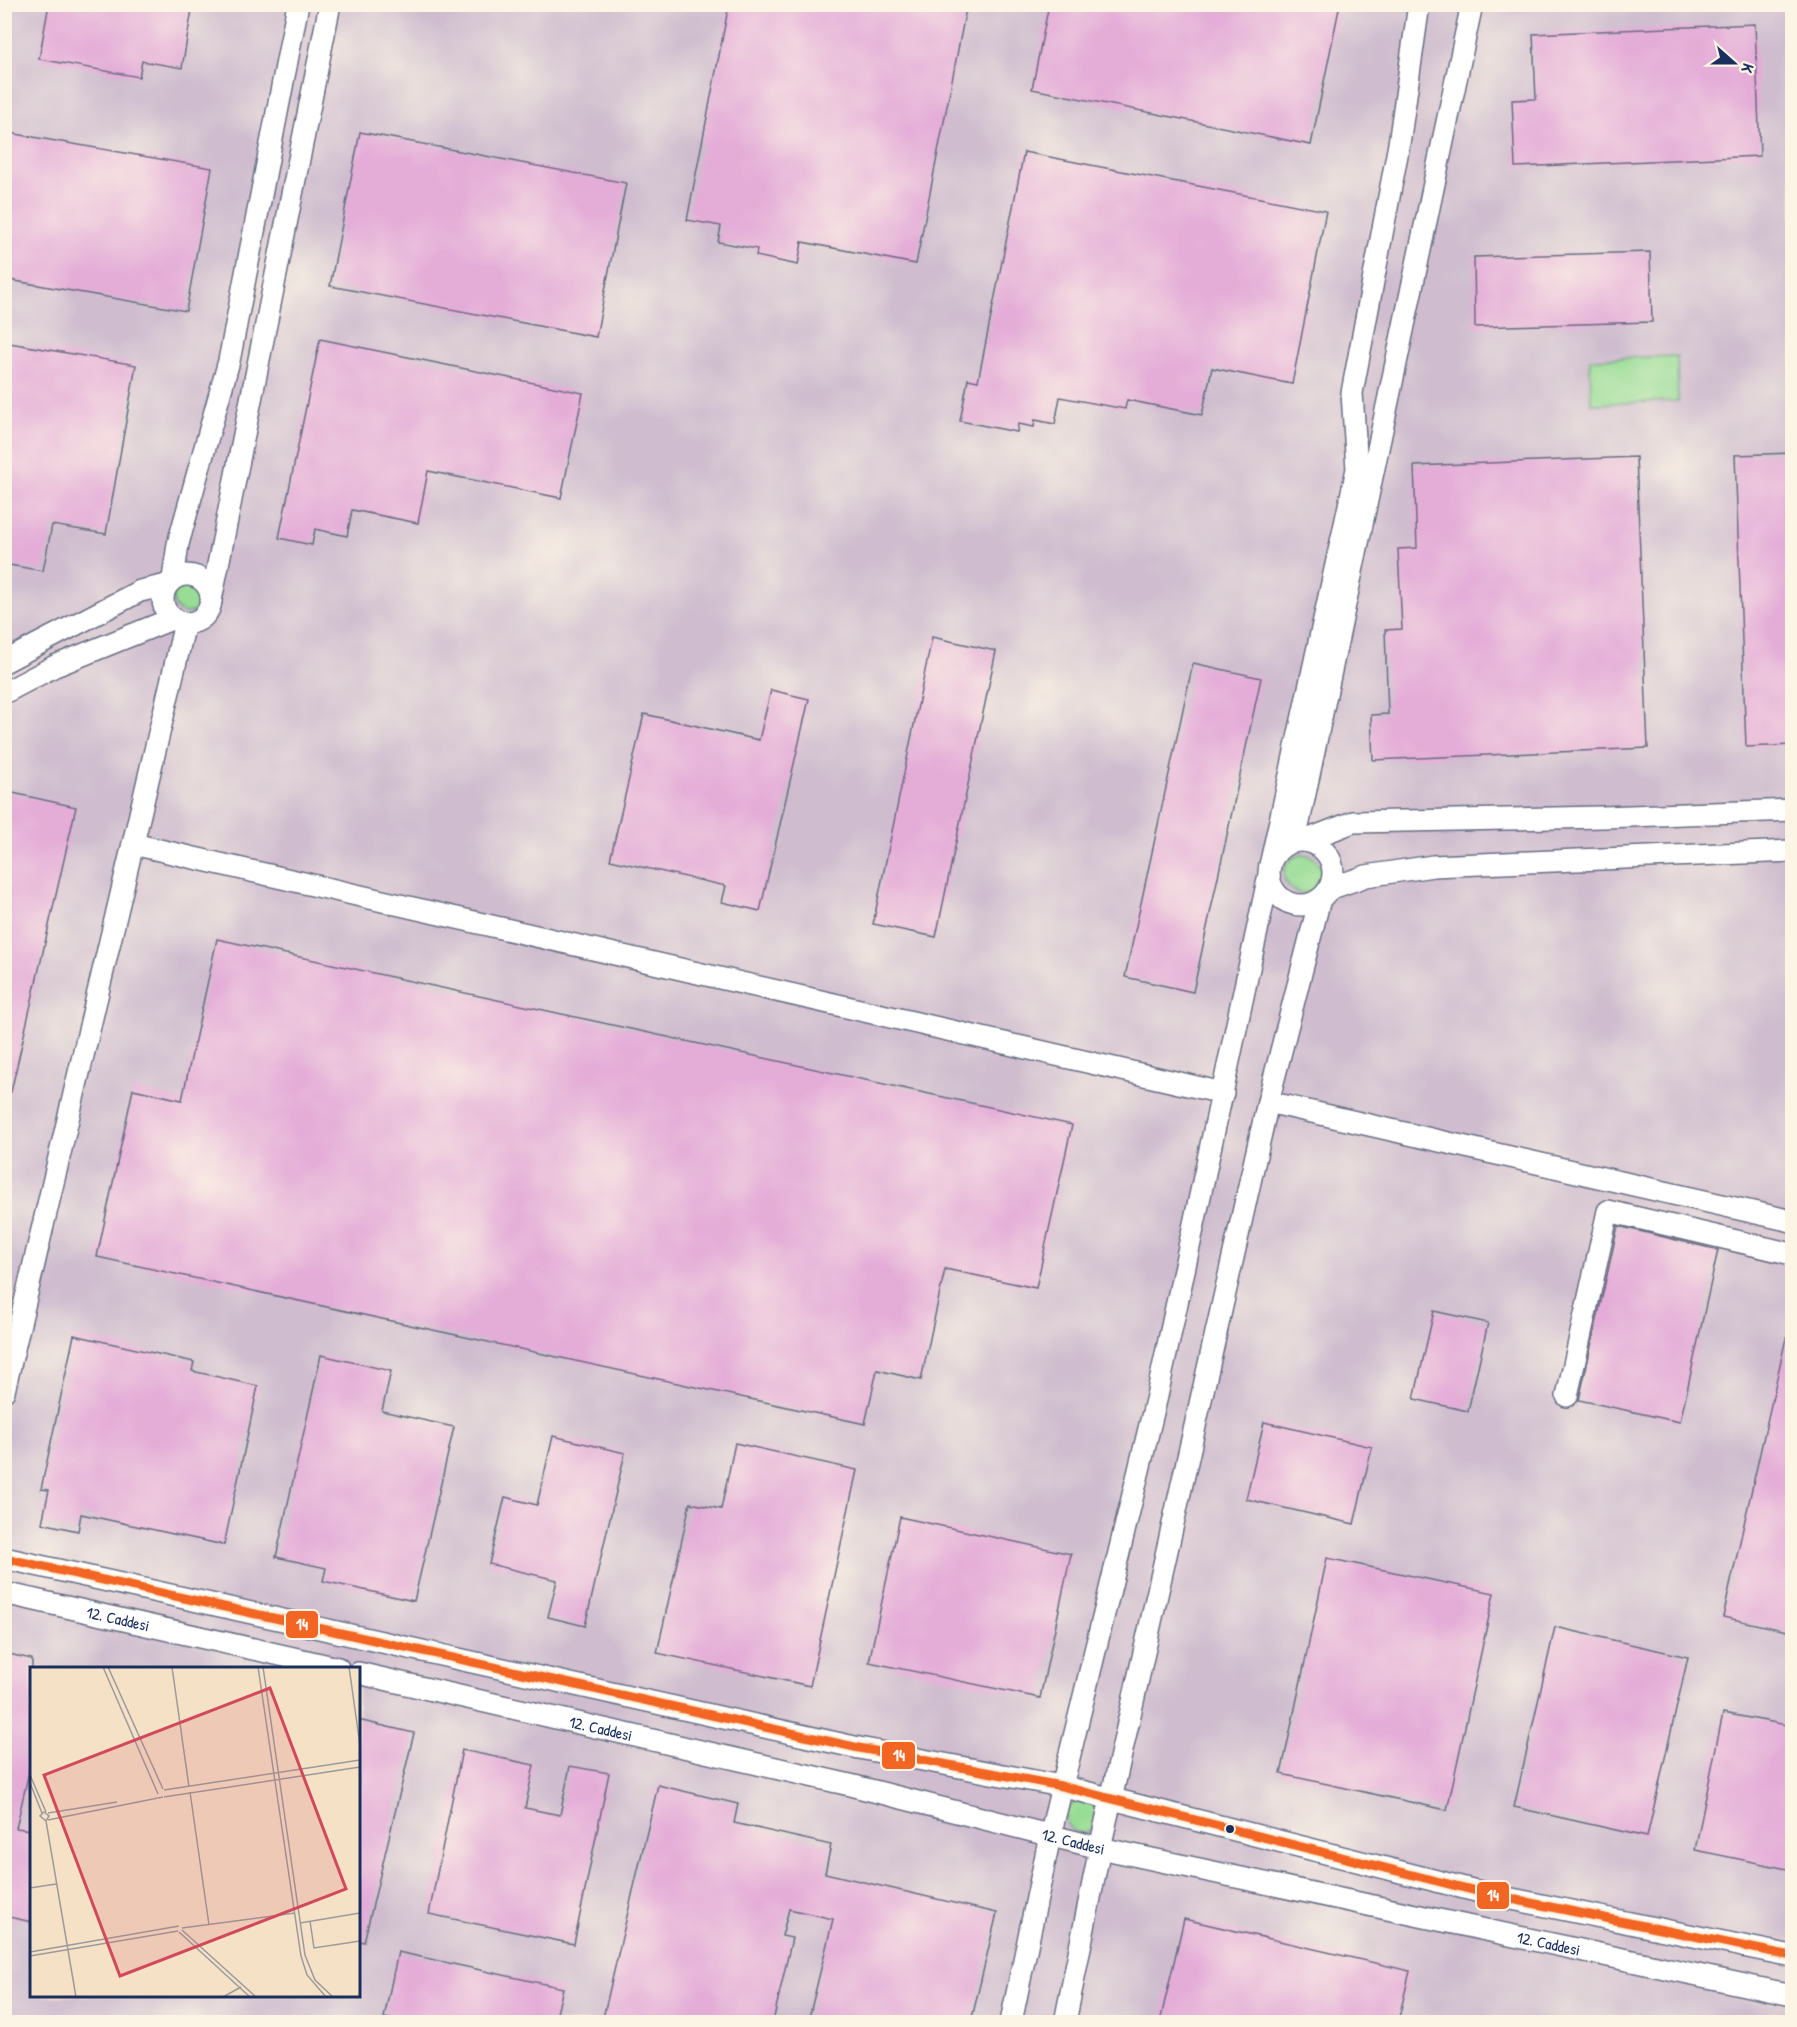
<svg xmlns="http://www.w3.org/2000/svg" width="1797" height="2027" font-family="'Patrick Hand',sans-serif">
<style>
.industrial{fill:#cfbdcf;fill-rule:evenodd}
.green{fill:#98dd95;stroke:#5a867a;stroke-width:1.5}
.building{fill:#e4add8}
.lines{fill:none;stroke-linecap:round;stroke-linejoin:round}
.minor-casing{stroke:#676d82;stroke-width:24}
.minor{stroke:#fff;stroke-width:21}
.bus-1-casing{stroke:#fcf5e5;stroke-width:14}
.bus-1{stroke:#f26522;stroke-width:9}
.bus-dot{fill:#1b2f5e;stroke:#fcf5e5;stroke-width:2}
.labels{text-anchor:middle;dominant-baseline:central;stroke-width:4.5;stroke-linejoin:round;paint-order:stroke}
.street-label{font-size:16px;fill:#1b2f5e;stroke:#fcf5e5}
.inset-road{fill:none;stroke:#9d9a9c;stroke-width:1.5}
.view{fill:#d1495b;fill-opacity:0.15;stroke:#d1495b;stroke-width:3}
.inset-edge{fill:none;stroke:#1b2f5e;stroke-width:3}
.line-badge{stroke:#fcf5e5;stroke-width:2}
.badge-label{font-size:16px;text-anchor:middle;font-weight:bold;fill:#fff}
</style>
<rect width="100%" height="100%" fill="#fcf5e5"/>
<filter id="ink" filterUnits="userSpaceOnUse"><feTurbulence type="fractalNoise" baseFrequency=".0167" numOctaves="2"/><feDisplacementMap in="SourceGraphic" scale="12" xChannelSelector="R" yChannelSelector="G"/><feConvolveMatrix kernelMatrix="1 2 1 2 8 2 1 2 1" color-interpolation-filters="sRGB"/></filter>
<filter id="wash" filterUnits="userSpaceOnUse"><feTurbulence type="fractalNoise" baseFrequency=".008" numOctaves="4" result="noise"/><feDisplacementMap in="SourceGraphic" scale="24" xChannelSelector="R" yChannelSelector="G"/><feGaussianBlur stdDeviation="1.35" result="paint"/><feColorMatrix in="noise" values="0 0 0 0 0 0 0 0 0 0 0 0 0 0 0 0 0 1.4 0 .05"/><feComposite in="paint" operator="in"/></filter>
<g filter="url(#wash)">
<rect width="100%" height="100%" fill="#f4e1c6"/>
<!-- industrial -->
<path class="industrial" d="M5,5H1792V2022H5ZM32,1668H358V1996H32Z"/>
<!-- green -->
<g class="green">
<polygon points="1677,356 1678,401 1591,404 1590,359"/>
<circle cx="187" cy="599" r="14"/>
<circle cx="1303" cy="874" r="19"/>
<circle cx="1082" cy="1817" r="16"/>
</g>
<g id="blocks">
<!-- building -->
<g class="building">
<polygon points="49,4 193,4 182,68 142,61 139,77 39,59"/>
<polygon points="729,4 967,4 916,264 802,242 798,265 756,256 757,249 718,242 721,226 687,220"/>
<polygon points="1049,4 1340,4 1311,145 1032,89"/>
<polygon points="1755,24 1760,156 1515,167 1512,100 1536,99 1533,34"/>
<polygon points="4,132 212,168 186,311 4,279"/>
<polygon points="360,132 626,183 596,337 330,286"/>
<polygon points="1024,152 1326,211 1292,384 1212,368 1202,415 1127,400 1125,409 1060,397 1055,424 1035,420 1034,427 1018,424 1017,432 960,421 968,379 978,381"/>
<polygon points="1650,252 1652,322 1475,327 1474,257"/>
<polygon points="320,339 583,393 561,498 428,471 418,523 352,510 347,536 315,529 312,545 279,538"/>
<polygon points="4,342 136,365 106,534 52,525 43,571 4,564"/>
<polygon points="1792,453 1792,745 1746,747 1735,455"/>
<polygon points="1636,457 1648,748 1373,760 1371,715 1388,714 1385,630 1402,629 1398,549 1417,548 1414,466"/>
<polygon points="932,637 996,651 936,937 873,924"/>
<polygon points="1193,663 1261,678 1193,992 1125,977"/>
<polygon points="771,690 809,699 760,911 722,902 726,886 610,860 644,714 759,740"/>
<polygon points="4,791 76,807 11,1092 4,1091"/>
<polygon points="217,939 1072,1125 1036,1288 945,1269 921,1380 877,1370 865,1424 97,1257 133,1089 182,1100"/>
<polygon points="1618,1226 1718,1250 1680,1422 1579,1400"/>
<polygon points="1434,1311 1488,1323 1468,1411 1414,1399"/>
<polygon points="74,1335 194,1362 192,1371 258,1386 224,1545 81,1514 78,1531 42,1523 49,1490 41,1489"/>
<polygon points="1786,1338 1792,1339 1792,1632 1723,1617"/>
<polygon points="321,1355 391,1371 382,1411 454,1427 414,1601 323,1581 326,1568 276,1557"/>
<polygon points="1264,1422 1372,1447 1354,1524 1246,1499"/>
<polygon points="553,1436 625,1453 585,1626 548,1617 557,1580 489,1564 505,1497 537,1505"/>
<polygon points="735,1443 857,1470 810,1686 657,1653 690,1503 721,1509"/>
<polygon points="900,1517 1071,1554 1040,1698 869,1662"/>
<polygon points="1327,1558 1494,1593 1447,1810 1281,1774"/>
<polygon points="1555,1627 1688,1657 1647,1837 1514,1807"/>
<polygon points="4,1653 32,1659 32,1759 16,1828 32,1830 32,1922 4,1916"/>
<polygon points="1723,1713 1792,1726 1792,1870 1695,1850"/>
<polygon points="358,1720 414,1733 364,1942 358,1941"/>
<polygon points="462,1750 534,1765 525,1808 560,1815 570,1766 609,1773 574,1944 429,1914"/>
<polygon points="658,1785 738,1804 734,1823 831,1845 825,1873 997,1913 971,2022 808,2022 833,1919 789,1909 782,1936 792,1938 773,2022 602,2022"/>
<polygon points="1184,1919 1410,1971 1398,2022 1160,2022"/>
<polygon points="398,1952 563,1988 555,2022 406,2022 384,2018"/>
</g>
</g>
</g>
<g filter="url(#ink)">
<use href="#blocks" fill-opacity="0" stroke="#676d82" stroke-width="1.5"/>
<g class="lines">
<!-- minor casing -->
<g class="minor-casing">
<g id="minor">
<circle cx="187" cy="599" r="24"/>
<polyline points="173,579 178,544 229,361 298,4"/>
<polyline points="210,605 330,4"/>
<polyline points="4,662 140,591 167,585"/>
<polyline points="4,693 55,666 174,618"/>
<polyline points="1295,841 1472,4"/>
<polyline points="1304,841 1353,822 1603,817 1792,810"/>
<circle cx="1301" cy="873" r="32"/>
<polyline points="133,844 1223,1093"/>
<polyline points="1270,866 1357,469 1352,393 1399,144 1419,4"/>
<polyline points="1329,889 1366,876 1433,866 1792,851"/>
<polyline points="1268,1102 1792,1221"/>
<polyline points="4,1391 185,623"/>
<polyline points="1567,1396 1608,1211 1792,1254"/>
<polyline points="4,1558 859,1748 1061,1786 1492,1895 1792,1956"/>
<path id="s1" d="M4,1593L338,1668"/>
<path id="s2" d="M358,1673L850,1785L1100,1848L1792,1995"/>
<polyline points="1011,2022 1050,1836 1157,1396 1269,875"/>
<polyline points="1065,2022 1100,1848 1268,1102 1320,899"/>
</g>
</g>
<!-- minor -->
<use href="#minor" class="minor"/>
<!-- bus-1 casing -->
<g class="bus-1-casing">
<polyline id="bus-1" points="4,1558 859,1748 1061,1786 1492,1895 1792,1956"/>
</g>
<!-- bus-1 -->
<use href="#bus-1" class="bus-1"/>
</g>
</g>
<!-- markers -->
<circle class="bus-dot" cx="1230" cy="1829" r="5"/>
<g class="labels">
<!-- street labels -->
<g class="street-label">
<text stroke="none"><textPath href="#s1" startOffset="117">12. Caddesi</textPath></text>
<text stroke="none"><textPath href="#s2" startOffset="249">12. Caddesi</textPath></text>
<text stroke="none"><textPath href="#s2" startOffset="735">12. Caddesi</textPath></text>
<text stroke="none"><textPath href="#s2" startOffset="1221">12. Caddesi</textPath></text>
</g>
</g>
<!-- overview -->
<g transform="translate(30 1667)">
<rect width="330" height="330" fill="#f4e1c6"/>
<path class="inset-road" d="M73,0L128,127M78,0L133,122M142,0L159,120M228,0L271,289L277,308L296,330M233,0L275,288L285,313L303,330M319,0L330,78M0,108L16,145M0,116L12,146M134,123L330,93M160,125L179,258M134,130L330,100M18,146L87,135M18,153L133,130M16,154L19,149L14,145L10,149L16,154L46,330M0,221L26,217M280,254L284,281L330,274M270,256L330,246M152,261L265,246M152,263L226,330M149,265L220,330M0,285L149,259M0,289L148,264M193,330L211,320"/>
<path class="view" d="M240,21L316,222L90,309L14,108Z"/>
<rect width="330" height="330" class="inset-edge"/>
</g>
<g class="line-badge">
<rect x="285" y="1610" width="34" height="29" rx="6" fill="#f26522"/>
<rect x="881" y="1741" width="35" height="29" rx="6" fill="#f26522"/>
<rect x="1476" y="1881" width="34" height="29" rx="6" fill="#f26522"/>
</g>
<g class="badge-label">
<text x="302" y="1630">14</text>
<text x="899" y="1761">14</text>
<text x="1493" y="1901">14</text>
</g>
<!-- margin -->
<rect width="1797" height="2027" fill="none" stroke="#fcf5e5" stroke-width="24"/>
<!-- north arrow -->
<g transform="translate(1734 63) rotate(111)" stroke="#fcf5e5" stroke-width="4.5" paint-order="stroke">
<path d="M0-4.5L10 22L0 15L-10 22Z" fill="#1b2f5e"/>
<text y="-9" font-size="16" font-weight="bold" text-anchor="middle" fill="#1b2f5e">K</text>
</g>
</svg>
